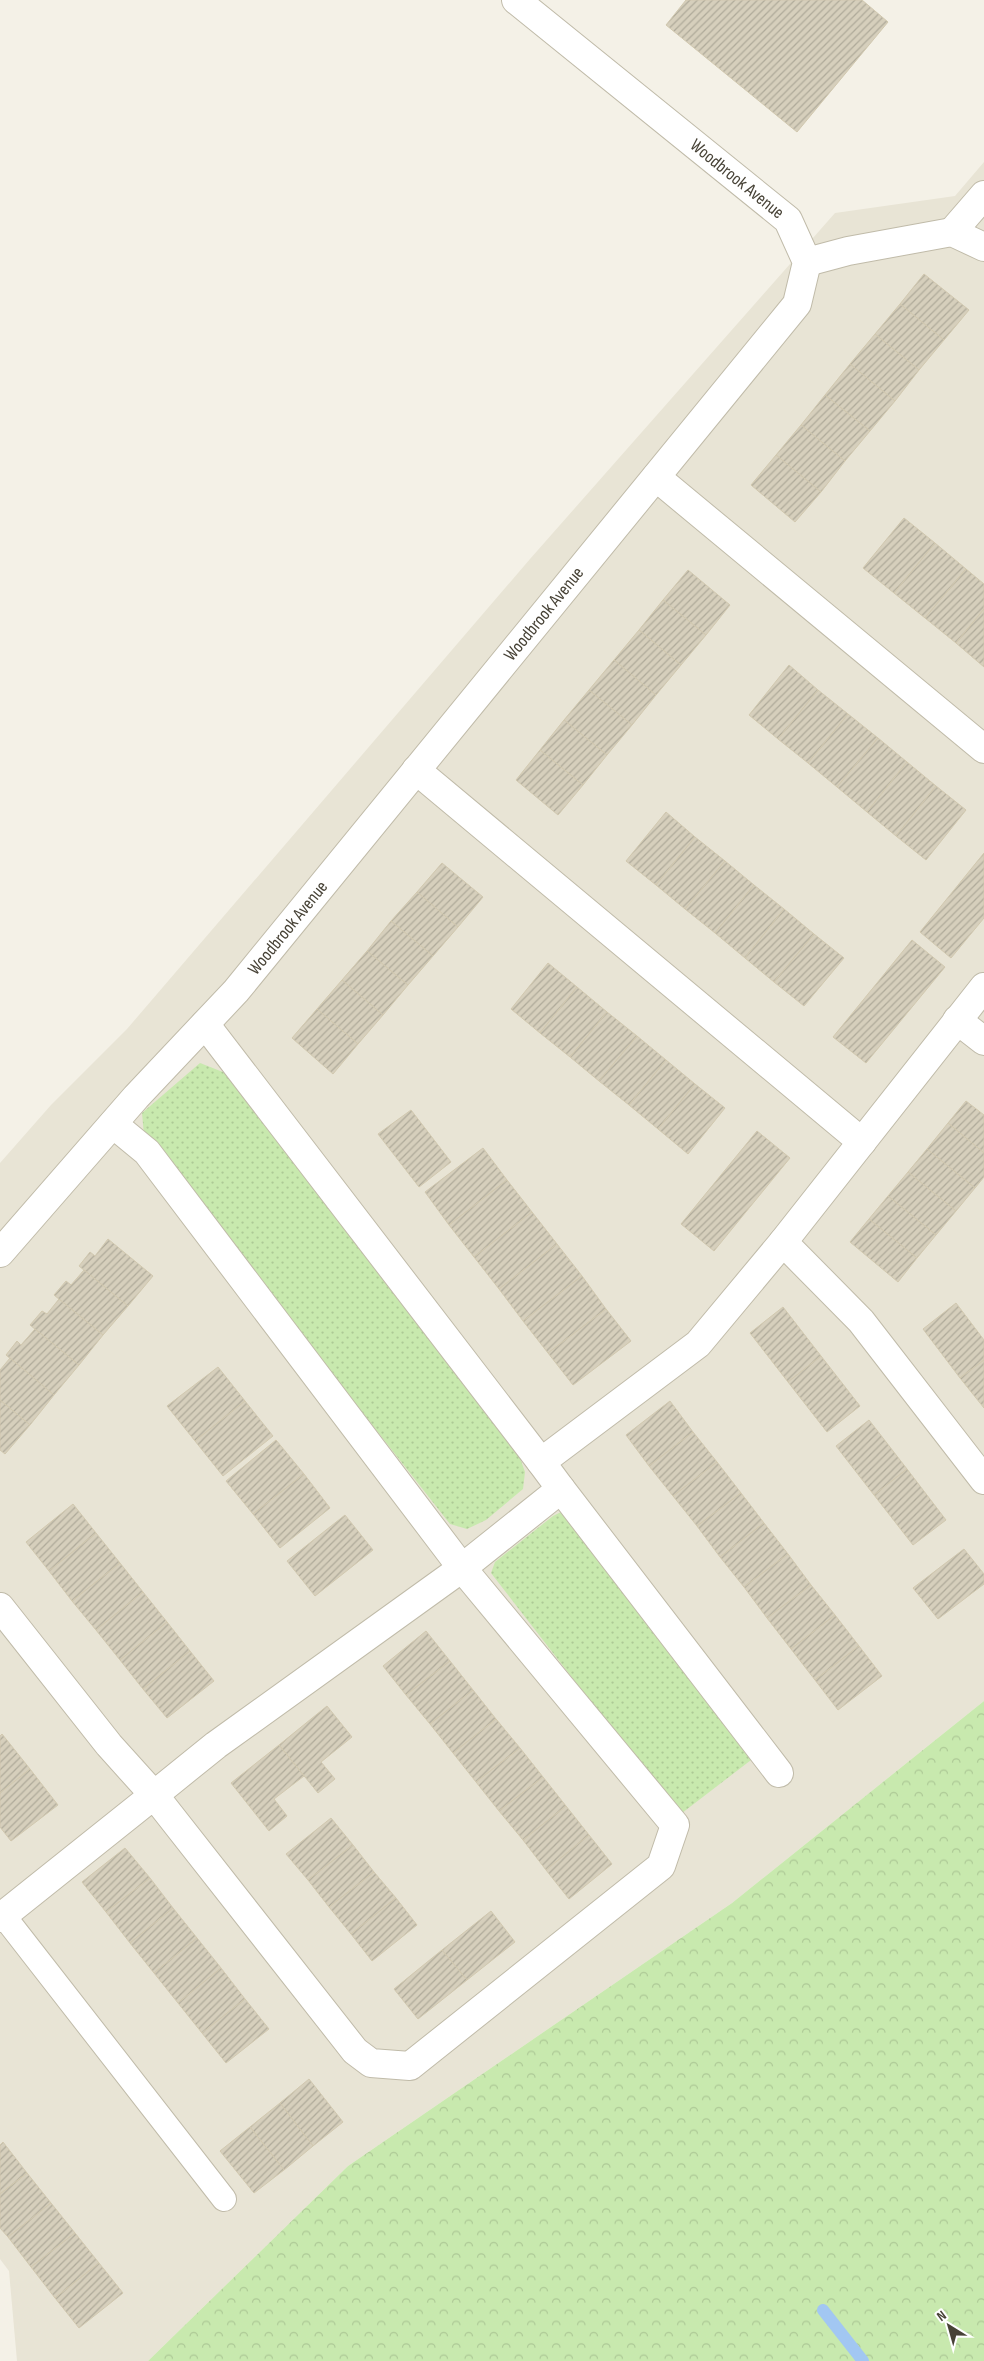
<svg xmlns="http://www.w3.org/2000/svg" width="984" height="2361" font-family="'Sofia Sans Condensed',sans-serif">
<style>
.residential{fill:#e8e4d5}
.forest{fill:url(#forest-crowns)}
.park{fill:url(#park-dots)}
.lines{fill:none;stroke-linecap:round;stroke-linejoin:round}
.stream{stroke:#a2c7f2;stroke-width:12}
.building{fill:url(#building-hatch);stroke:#d1c8af}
.service-casing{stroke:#c0bba9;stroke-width:26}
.minor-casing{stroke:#c0bba9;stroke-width:30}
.service{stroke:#fff;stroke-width:24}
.minor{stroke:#fff;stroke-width:28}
.labels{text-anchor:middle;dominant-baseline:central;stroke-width:4;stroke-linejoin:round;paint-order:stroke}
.street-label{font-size:18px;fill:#474236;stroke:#fff}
</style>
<defs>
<pattern id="forest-crowns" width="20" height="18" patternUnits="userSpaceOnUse" patternTransform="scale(1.25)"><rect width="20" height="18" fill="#c8e9ae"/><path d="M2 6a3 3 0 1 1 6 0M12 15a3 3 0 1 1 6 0" fill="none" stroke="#adc996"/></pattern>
<pattern id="park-dots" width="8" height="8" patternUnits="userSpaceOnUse" patternTransform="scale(1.25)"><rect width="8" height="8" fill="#c8e9ae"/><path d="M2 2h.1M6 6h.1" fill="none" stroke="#adc996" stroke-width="1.8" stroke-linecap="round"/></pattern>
<pattern id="building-hatch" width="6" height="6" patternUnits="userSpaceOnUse" patternTransform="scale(1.25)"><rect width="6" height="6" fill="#d6cfbc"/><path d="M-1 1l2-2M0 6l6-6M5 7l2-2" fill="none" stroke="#afaa9a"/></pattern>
</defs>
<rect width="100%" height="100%" fill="#f4f1e7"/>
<!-- residential -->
<polygon class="residential" points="984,162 984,1701 732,1903 348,2166 148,2361 17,2361 9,2271 0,2259 0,1163 51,1105 127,1029 530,559 835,213 955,196"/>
<!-- forest -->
<polygon class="forest" points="984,1701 984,2361 148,2361 348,2166 732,1903"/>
<!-- park -->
<g class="park">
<polygon points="200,1063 228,1074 520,1458 525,1472 523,1489 486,1520 467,1529 450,1524 144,1135 142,1113"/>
<polygon points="561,1512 755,1757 682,1813 622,1742 491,1573 495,1562 553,1516"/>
</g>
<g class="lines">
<!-- stream -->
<polyline class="stream" points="823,2310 863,2361"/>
</g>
<!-- building -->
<g class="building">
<polygon points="686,0 862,0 888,22 797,132 666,25"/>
<polygon points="924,274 969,310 944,340 900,304"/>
<polygon points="900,304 944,340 919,370 875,334"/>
<polygon points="875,334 919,370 895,401 850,364"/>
<polygon points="850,364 895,401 870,431 825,395"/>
<polygon points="825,395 870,431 845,461 801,425"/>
<polygon points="801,425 845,461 821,492 776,455"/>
<polygon points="776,455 821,492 795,522 751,485"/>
<polygon points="904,518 935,543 894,593 863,568"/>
<polygon points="935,543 966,569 925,618 894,593"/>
<polygon points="966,569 984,584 984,609 956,643 925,618"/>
<polygon points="688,570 730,605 706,635 663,600"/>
<polygon points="663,600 706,635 681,665 639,630"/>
<polygon points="984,609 984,667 956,643"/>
<polygon points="639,630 681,665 656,695 614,660"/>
<polygon points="614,660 656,695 632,725 589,690"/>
<polygon points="789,665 818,690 778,739 749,715"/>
<polygon points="589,690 632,725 607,755 564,720"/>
<polygon points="818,690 848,714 808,763 778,739"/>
<polygon points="848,714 878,738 837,787 808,763"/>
<polygon points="564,720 607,755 583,785 540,750"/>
<polygon points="878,738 907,762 867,812 837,787"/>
<polygon points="540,750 583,785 558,815 516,780"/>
<polygon points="907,762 936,786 896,836 867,812"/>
<polygon points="936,786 966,810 926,860 896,836"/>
<polygon points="666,812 695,837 656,885 626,861"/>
<polygon points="695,837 725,861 685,909 656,885"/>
<polygon points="984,853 984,918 951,958 920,932"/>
<polygon points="725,861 754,885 715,933 685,909"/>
<polygon points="442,863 483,897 458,927 417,892"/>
<polygon points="754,885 784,909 745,958 715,933"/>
<polygon points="417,892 458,927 433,956 391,921"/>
<polygon points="784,909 814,934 774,982 745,958"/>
<polygon points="391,921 433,956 408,985 367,951"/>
<polygon points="814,934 844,958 804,1006 774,982"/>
<polygon points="912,940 945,967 866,1063 833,1037"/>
<polygon points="367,951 408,985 383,1015 342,980"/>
<polygon points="548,963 577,987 540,1033 511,1009"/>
<polygon points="342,980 383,1015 358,1044 317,1009"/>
<polygon points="577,987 607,1012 570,1057 540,1033"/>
<polygon points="317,1009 358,1044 333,1074 292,1038"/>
<polygon points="607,1012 637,1036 599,1081 570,1057"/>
<polygon points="637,1036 666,1060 629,1105 599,1081"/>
<polygon points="666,1060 695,1084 658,1129 629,1105"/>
<polygon points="695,1084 725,1108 688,1154 658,1129"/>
<polygon points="966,1101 984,1115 984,1153 948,1123"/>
<polygon points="411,1110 451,1162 419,1187 378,1134"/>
<polygon points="948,1123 984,1153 984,1177 975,1188 927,1149"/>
<polygon points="757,1131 790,1158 714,1251 681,1224"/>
<polygon points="483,1148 507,1180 449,1225 425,1192"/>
<polygon points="927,1149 975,1188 956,1211 908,1172"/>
<polygon points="908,1172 956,1211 936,1235 888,1196"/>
<polygon points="507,1180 532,1212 474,1257 449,1225"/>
<polygon points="888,1196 936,1235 917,1258 869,1219"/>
<polygon points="532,1212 557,1244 499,1289 474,1257"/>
<polygon points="869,1219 917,1258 898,1282 850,1242"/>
<polygon points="108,1239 153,1276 128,1306 79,1266 90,1252 95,1256"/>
<polygon points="557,1244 582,1276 523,1321 499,1289"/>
<polygon points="84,1270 128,1306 103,1335 54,1295 66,1281 71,1285"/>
<polygon points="582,1276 606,1309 548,1353 523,1321"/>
<polygon points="59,1299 103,1335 79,1365 30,1325 42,1311 47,1314"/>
<polygon points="956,1303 984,1340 984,1360 960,1378 923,1329"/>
<polygon points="783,1307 821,1356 788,1382 750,1333"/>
<polygon points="606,1309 631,1341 573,1385 548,1353"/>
<polygon points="35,1329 79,1365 54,1395 6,1355 17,1341 21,1345"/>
<polygon points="821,1356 860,1406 827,1432 788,1382"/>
<polygon points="10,1358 54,1395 30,1425 0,1400 0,1370"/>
<polygon points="984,1360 984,1408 960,1378"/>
<polygon points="218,1367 245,1401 195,1441 167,1406"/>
<polygon points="0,1400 30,1425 5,1454 0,1450"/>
<polygon points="245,1401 273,1436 223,1476 195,1441"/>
<polygon points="670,1401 693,1432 649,1466 626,1435"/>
<polygon points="869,1420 907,1469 874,1495 836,1446"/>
<polygon points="693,1432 717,1462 673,1496 649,1466"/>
<polygon points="276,1440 304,1474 253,1514 226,1481"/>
<polygon points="717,1462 741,1493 697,1526 673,1496"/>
<polygon points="907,1469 946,1520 913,1545 874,1495"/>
<polygon points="304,1474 330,1508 280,1548 253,1514"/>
<polygon points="741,1493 764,1523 720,1557 697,1526"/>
<polygon points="73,1504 96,1533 49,1571 26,1542"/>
<polygon points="345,1515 373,1550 315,1596 287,1561"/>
<polygon points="764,1523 788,1554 744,1587 720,1557"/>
<polygon points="96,1533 120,1563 72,1601 49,1571"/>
<polygon points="964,1549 984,1574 984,1584 938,1619 913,1588"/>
<polygon points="788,1554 811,1585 767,1618 744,1587"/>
<polygon points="120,1563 143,1592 96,1630 72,1601"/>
<polygon points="811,1585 835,1615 791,1649 767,1618"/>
<polygon points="143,1592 167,1622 120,1660 96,1630"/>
<polygon points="835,1615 859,1646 815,1680 791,1649"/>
<polygon points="167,1622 190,1651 143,1689 120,1660"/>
<polygon points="426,1631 450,1661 406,1695 383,1666"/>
<polygon points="859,1646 882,1676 838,1710 815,1680"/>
<polygon points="190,1651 214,1681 167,1718 143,1689"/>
<polygon points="450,1661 473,1690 430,1724 406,1695"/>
<polygon points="473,1690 496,1719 453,1753 430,1724"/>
<polygon points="327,1706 352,1737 321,1762 335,1779 318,1793 279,1745"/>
<polygon points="496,1719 520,1748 476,1782 453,1753"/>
<polygon points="2,1734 30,1769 0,1793 0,1736"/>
<polygon points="279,1745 304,1776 274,1799 287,1816 269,1831 231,1783"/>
<polygon points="520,1748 543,1777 499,1811 476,1782"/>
<polygon points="30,1769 58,1805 11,1841 0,1827 0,1793"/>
<polygon points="543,1777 566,1806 523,1840 499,1811"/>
<polygon points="566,1806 589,1835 546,1870 523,1840"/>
<polygon points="331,1818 353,1845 308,1880 286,1854"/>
<polygon points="589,1835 612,1864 569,1899 546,1870"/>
<polygon points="353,1845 374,1872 329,1907 308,1880"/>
<polygon points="125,1848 150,1878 106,1912 82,1882"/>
<polygon points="374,1872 396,1898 351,1934 329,1907"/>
<polygon points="150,1878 173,1908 130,1943 106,1912"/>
<polygon points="396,1898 417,1925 372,1961 351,1934"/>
<polygon points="173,1908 197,1938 154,1973 130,1943"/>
<polygon points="491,1911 515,1942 467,1980 442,1950"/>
<polygon points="197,1938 221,1968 178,2003 154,1973"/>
<polygon points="442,1950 467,1980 418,2019 394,1989"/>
<polygon points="221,1968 245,1999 202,2033 178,2003"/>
<polygon points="245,1999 269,2029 226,2063 202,2033"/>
<polygon points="309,2079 343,2122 313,2146 280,2103"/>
<polygon points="280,2103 313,2146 284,2170 250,2127"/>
<polygon points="250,2127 284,2170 254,2193 220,2151"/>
<polygon points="3,2142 27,2173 0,2194 0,2145"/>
<polygon points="27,2173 51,2203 8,2237 0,2228 0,2194"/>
<polygon points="51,2203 75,2233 31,2267 8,2237"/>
<polygon points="75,2233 99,2263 55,2298 31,2267"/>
<polygon points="99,2263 123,2293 79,2328 55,2298"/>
</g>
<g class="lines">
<!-- service casing -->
<g class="service-casing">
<polyline id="service" points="3,1915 224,2199"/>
</g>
<!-- minor casing -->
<g class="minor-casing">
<g id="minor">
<polyline points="952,232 984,195"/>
<polyline points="807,262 848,251 952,232 984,247"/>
<polyline points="656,477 984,749"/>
<polyline points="416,770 862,1142"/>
<polyline points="957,1020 984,1041"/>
<polyline points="205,1024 541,1462"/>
<polyline points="783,1242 861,1321 984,1480"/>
<polyline points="0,1253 136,1097 236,991 797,304 807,262 788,220 516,0"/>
<polyline points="561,1489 779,1773"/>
<polyline points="0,1607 109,1745 154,1795 216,1745 462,1568 561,1489 541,1462 698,1344 783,1242 984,987"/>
<polyline points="0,1918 154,1795 355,2051 371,2063 410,2066 661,1866 675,1825 462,1568 147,1152 113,1124"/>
</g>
</g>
<!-- service -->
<use href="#service" class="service"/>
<!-- minor -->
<use href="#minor" class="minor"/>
</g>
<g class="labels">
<!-- street labels -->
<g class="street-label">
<text transform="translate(737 179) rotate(39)">Woodbrook Avenue</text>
<text transform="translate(544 614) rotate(-51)">Woodbrook Avenue</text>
<text transform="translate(288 928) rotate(-51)">Woodbrook Avenue</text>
</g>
</g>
<!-- north arrow -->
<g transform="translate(949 2326) rotate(323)" stroke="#ffffff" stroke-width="4" paint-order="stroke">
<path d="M0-4L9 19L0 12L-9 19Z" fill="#474236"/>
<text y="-8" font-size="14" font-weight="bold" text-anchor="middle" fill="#474236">N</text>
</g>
</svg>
